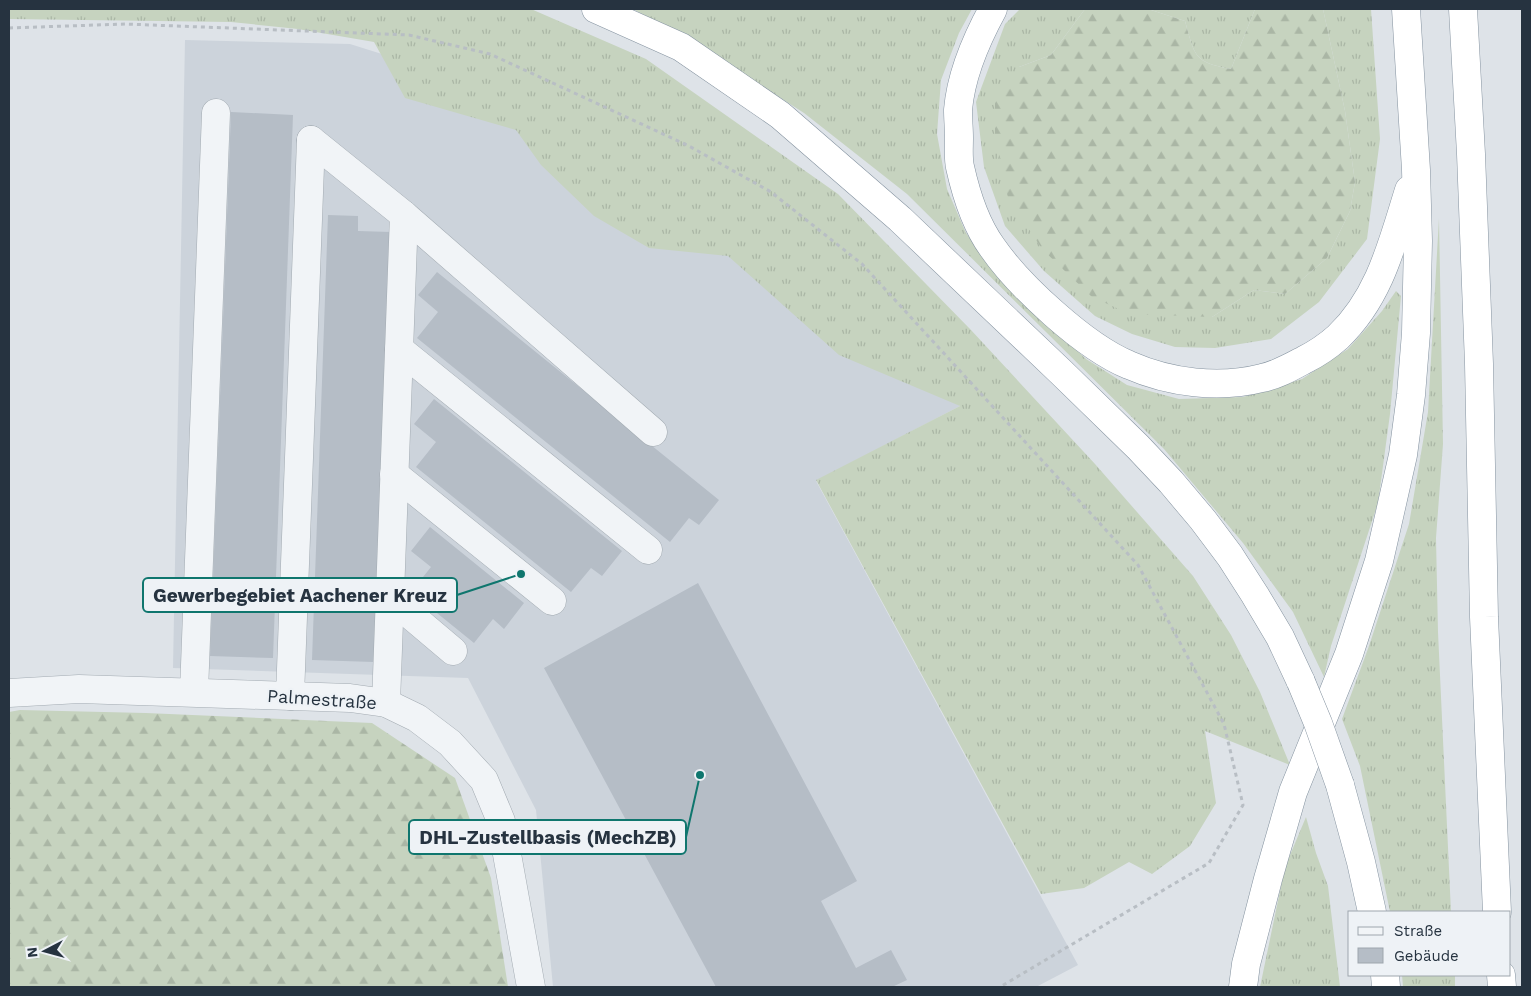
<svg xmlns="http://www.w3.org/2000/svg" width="1531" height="996" font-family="'Work Sans',sans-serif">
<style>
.built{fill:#ccd3db}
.grass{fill:url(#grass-tufts)}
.forest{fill:url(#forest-firs)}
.building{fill:#b5bdc6}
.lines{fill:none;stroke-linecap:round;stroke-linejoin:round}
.minor-casing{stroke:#a3abb2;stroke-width:29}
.highway-casing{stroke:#8593a0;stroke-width:29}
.path{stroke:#b8bec4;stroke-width:3;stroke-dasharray:4 4;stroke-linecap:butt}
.minor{stroke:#f1f4f7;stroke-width:28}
.highway{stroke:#fff;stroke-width:28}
.highway-bridge-casing{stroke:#8593a0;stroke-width:29;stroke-linecap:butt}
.highway-bridge{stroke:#fff;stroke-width:28}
.labels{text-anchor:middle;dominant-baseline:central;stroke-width:4.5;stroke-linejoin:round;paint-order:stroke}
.street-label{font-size:18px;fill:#263340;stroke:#eef2f6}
.leader{fill:none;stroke:#0f766e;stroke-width:2}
.callout-dot{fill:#0f766e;stroke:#eef2f6;stroke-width:2}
.callout{fill:#eef2f6;stroke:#0f766e;stroke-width:2}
.callout-label{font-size:19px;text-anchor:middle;font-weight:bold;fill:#263340}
</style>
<defs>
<pattern id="grass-tufts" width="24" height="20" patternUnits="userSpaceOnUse" patternTransform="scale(1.25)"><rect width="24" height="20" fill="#c6d3bf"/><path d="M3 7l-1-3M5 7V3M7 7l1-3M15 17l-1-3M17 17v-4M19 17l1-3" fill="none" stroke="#aab6a5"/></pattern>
<pattern id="forest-firs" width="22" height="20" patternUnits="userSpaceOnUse" patternTransform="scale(1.25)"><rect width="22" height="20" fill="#c6d3bf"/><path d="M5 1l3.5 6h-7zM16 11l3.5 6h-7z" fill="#aab6a5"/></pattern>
</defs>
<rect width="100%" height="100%" fill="#dee3e8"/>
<!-- built -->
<polygon class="built" points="185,40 350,44 506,93 960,406 816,481 1078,965 1036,987 553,987 536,810 468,678 173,668"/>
<!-- grass -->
<g class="grass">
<polygon points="9,9 531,9 646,59 838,194 971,330 1095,464 1193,576 1231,635 1260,692 1290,765 1205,731 1216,803 1190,846 1152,874 1129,862 1084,888 1041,894 816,480 960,406 839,355 728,256 649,248 594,216 541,165 516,130 405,98 374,42 298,29 231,22 9,19"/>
<polygon points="633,9 972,9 959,33 941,80 937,134 947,189 966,233 1002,280 1086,359 1127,385 1179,399 1243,397 1302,379 1348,349 1382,311 1396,291 1401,296 1390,414 1378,503 1331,646 1324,677 1293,612 1243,543 1164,449 907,194 804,113 711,53"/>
<polygon points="1020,9 1085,9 1051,55 1019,67 1212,317 1254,290 1285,294 1327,258 1350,211 1355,182 1345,111 1323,9 1371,9 1380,139 1367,239 1319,302 1271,339 1215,348 1175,347 1132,334 1095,316 1044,271 1005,226 984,167 976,102 1005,24"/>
<path d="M1148,9H1255L1231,69C1193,62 1195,56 1185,21Z"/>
<polygon points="1439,218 1443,444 1436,538 1438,632 1451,912 1390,912 1360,766 1342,719 1369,646 1409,524 1428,412"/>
<polygon points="1306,817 1316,853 1328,886 1340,987 1260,987 1285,867"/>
<polygon points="1402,975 1455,975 1455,987 1403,987"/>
</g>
<!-- forest -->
<g class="forest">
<path d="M1085,9H1148L1185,21C1195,56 1193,62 1231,69L1255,9H1323L1345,111L1355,182L1350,211L1327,258L1285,294L1254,290L1212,317L1130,314L1092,297L1042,249L1008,197L995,134V93L1019,67L1051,55Z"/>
<polygon points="20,710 146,713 372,723 455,778 491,878 508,987 9,987 9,712"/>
</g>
<!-- building -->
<g class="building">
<polygon points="231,112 293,115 273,658 210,656"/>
<polygon points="328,215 358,216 358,231 391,232 374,662 312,660"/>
<polygon points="437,272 719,500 699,525 689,518 670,542 417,338 438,312 418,295"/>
<polygon points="434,399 622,551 602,576 591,568 571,592 416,467 436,442 414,424"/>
<polygon points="430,527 524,603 504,629 493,619 474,643 411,592 431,567 411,551"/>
<polygon points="698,583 857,881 821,901 856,968 891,950 907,980 892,987 716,987 544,668"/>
</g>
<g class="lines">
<!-- minor casing -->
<g class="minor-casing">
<g id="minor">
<polyline points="311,140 404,215 653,432"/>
<polyline points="399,349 648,550"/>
<polyline points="394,474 552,601"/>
<polyline points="389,597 453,651"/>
<polyline points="194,692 216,113"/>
<polyline points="9,693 79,689 350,698 386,703 417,718 450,743 484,780 501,821 531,987"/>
<polyline points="290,696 311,140"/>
<polyline points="386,703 404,215"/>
</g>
</g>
<!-- highway casing -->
<g class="highway-casing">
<g id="highway">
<polyline points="596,9 681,47 780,115 900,219 1062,373 1138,447 1171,482 1203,520 1230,556 1255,595 1280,637 1301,682"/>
<path d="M993,9C976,40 961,74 958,110C958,119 959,129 959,138C959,148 958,158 960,167C966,194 976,225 992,247C1019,286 1085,347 1129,365C1170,383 1219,389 1262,378C1277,375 1291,367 1304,360C1316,354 1328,346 1338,337C1380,297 1392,244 1409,190"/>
<polyline points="1463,9 1471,154 1479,364 1484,617 1497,912"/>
<polyline points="1340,785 1361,862 1372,912"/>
<polyline points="1385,975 1386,987"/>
<polyline points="1501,975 1502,987"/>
<polyline points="1243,987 1246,964 1268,879 1293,792 1349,654 1379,561 1403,455 1411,395 1416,333 1418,241 1416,170 1406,9"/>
</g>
</g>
<!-- path -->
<polyline class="path" points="9,28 125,24 409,35 490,54 689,146 771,192 862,264 1138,565 1224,724 1243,805 1209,863 1000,987"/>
<!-- minor -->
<use href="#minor" class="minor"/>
<!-- highway -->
<use href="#highway" class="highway"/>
<!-- highway-bridge casing -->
<g class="highway-bridge-casing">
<polyline id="highway-bridge" points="1301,682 1318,723 1340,785"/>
</g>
<!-- highway-bridge -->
<use href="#highway-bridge" class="highway-bridge"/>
</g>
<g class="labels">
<!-- street labels -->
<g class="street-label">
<text transform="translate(322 699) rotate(4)">Palmestraße</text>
</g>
</g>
<!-- callouts -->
<path class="leader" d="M521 574L457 595M700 775L686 837"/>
<g class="callout-dot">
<circle cx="521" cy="574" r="5"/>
<circle cx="700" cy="775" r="5"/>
</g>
<g class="callout">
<rect x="143" y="578" width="314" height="34" rx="5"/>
<rect x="409" y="820" width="277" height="34" rx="5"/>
</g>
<g class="callout-label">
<text x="300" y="602">Gewerbegebiet Aachener Kreuz</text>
<text x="548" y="844">DHL-Zustellbasis (MechZB)</text>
</g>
<!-- border -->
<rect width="1531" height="996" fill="none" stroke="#263340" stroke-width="20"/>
<!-- legend -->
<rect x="1348" y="911" width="162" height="65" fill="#eef2f6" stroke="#9ea6ad"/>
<rect x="1358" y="927" width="25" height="8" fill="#f1f4f7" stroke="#9ea6ad"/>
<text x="1394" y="936" font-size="15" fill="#263340">Straße</text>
<rect x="1358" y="948" width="25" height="15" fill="#b5bdc6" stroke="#9ea6ad"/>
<text x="1394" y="961" font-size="15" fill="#263340">Gebäude</text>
<!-- north arrow -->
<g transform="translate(45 951) rotate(264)" stroke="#eef2f6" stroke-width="4" paint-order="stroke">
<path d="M0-4L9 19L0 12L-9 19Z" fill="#263340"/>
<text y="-8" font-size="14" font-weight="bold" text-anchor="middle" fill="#263340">N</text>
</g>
</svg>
